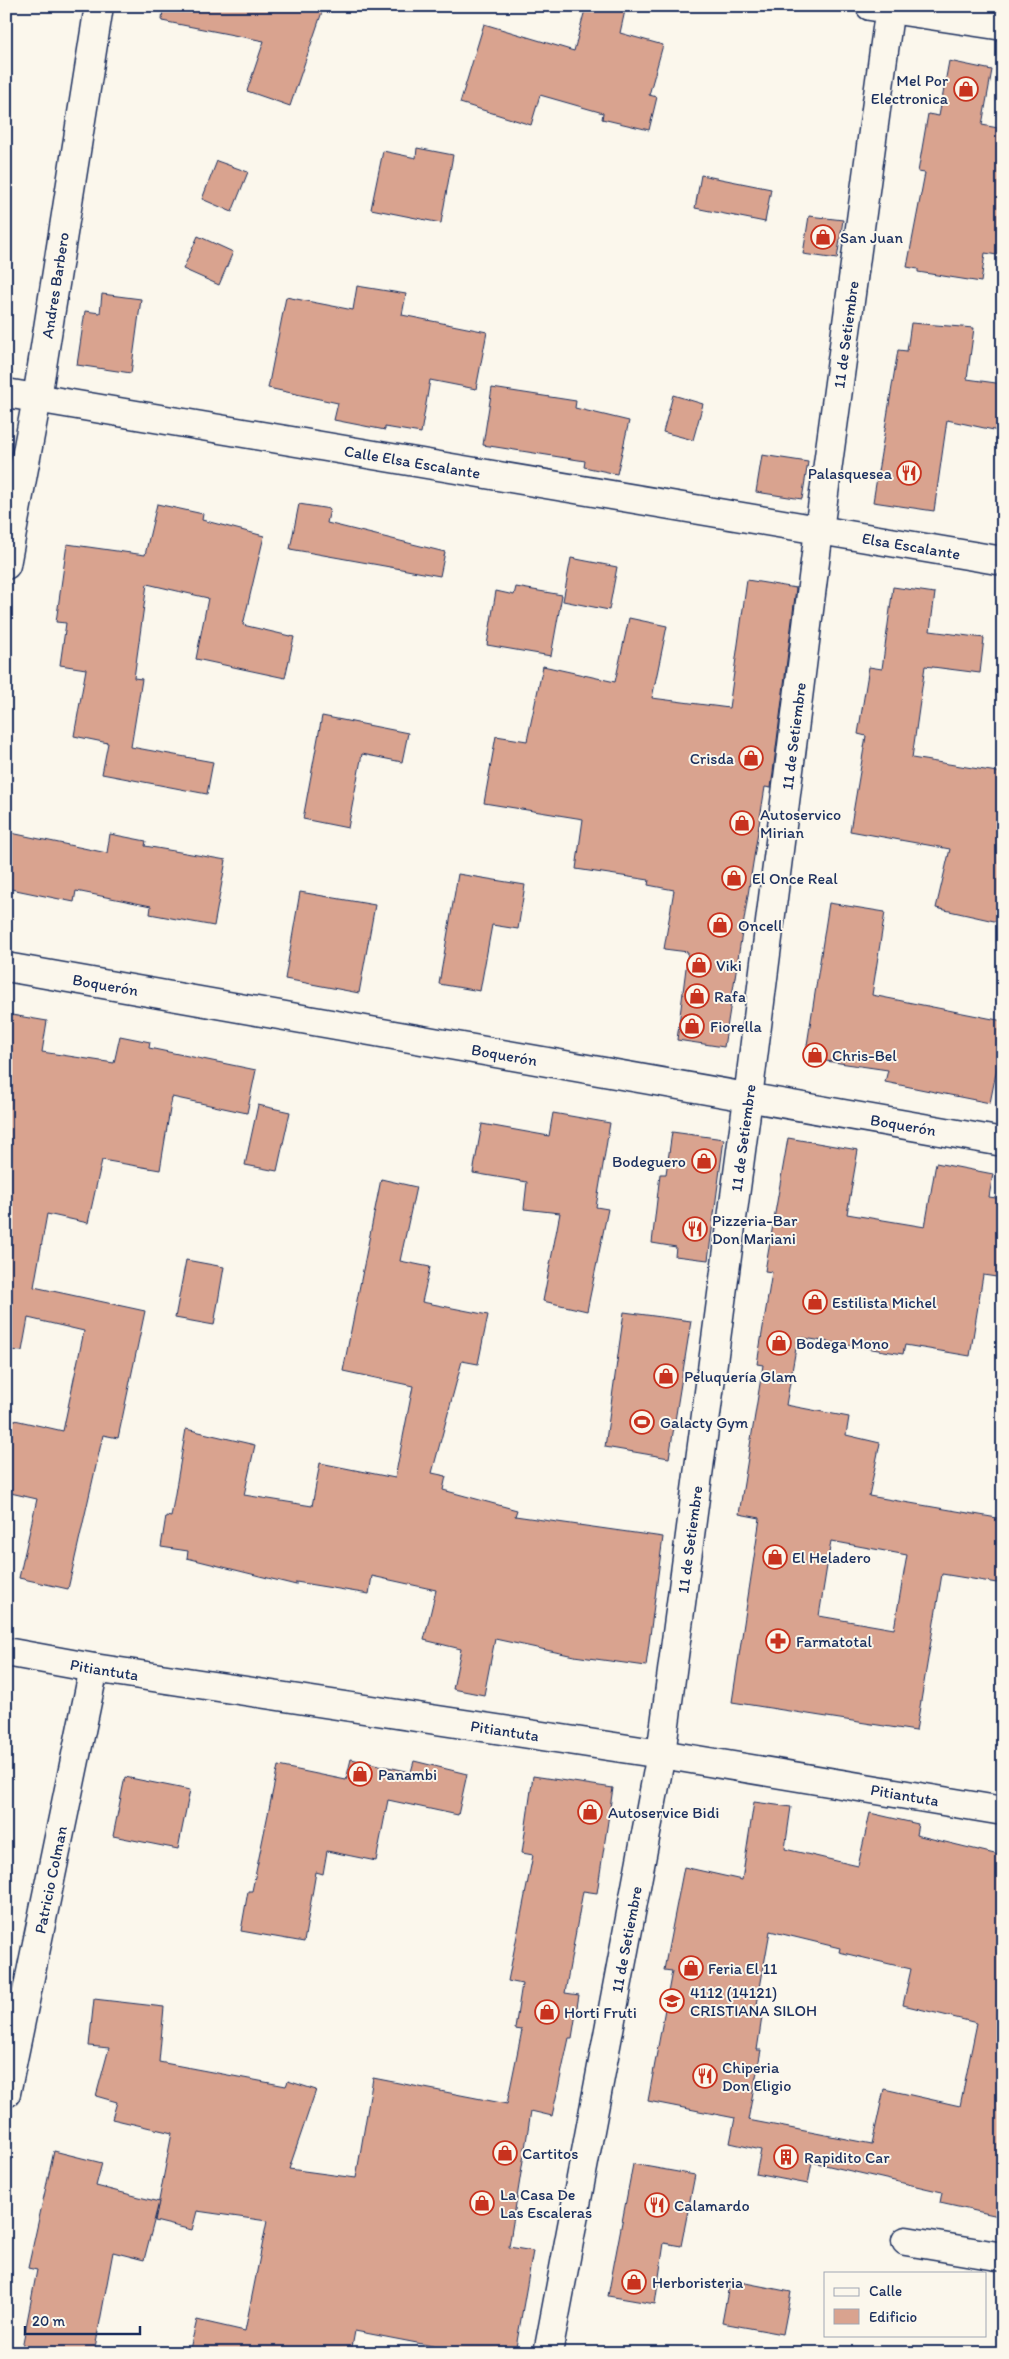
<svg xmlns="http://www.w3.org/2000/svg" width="1009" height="2359" font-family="Itim,sans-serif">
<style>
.building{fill:#d9a38f;stroke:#1b2f5e;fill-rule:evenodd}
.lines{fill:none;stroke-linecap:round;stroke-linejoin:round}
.minor-casing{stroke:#1b2f5e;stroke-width:31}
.tertiary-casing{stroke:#1b2f5e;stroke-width:31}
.secondary-casing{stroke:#1b2f5e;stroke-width:31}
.minor{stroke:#fbf7ec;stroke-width:28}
.tertiary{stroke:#fbf7ec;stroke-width:28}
.secondary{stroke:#fbf7ec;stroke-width:28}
.labels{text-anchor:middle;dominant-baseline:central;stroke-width:4;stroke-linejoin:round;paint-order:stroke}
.poi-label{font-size:16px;fill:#1b2f5e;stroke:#fbf7ec;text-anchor:start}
.street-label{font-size:16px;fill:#1b2f5e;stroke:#fbf7ec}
</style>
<rect width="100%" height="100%" fill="#fbf7ec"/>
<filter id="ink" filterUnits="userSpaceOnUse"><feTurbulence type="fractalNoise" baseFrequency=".02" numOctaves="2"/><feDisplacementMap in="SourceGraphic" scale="10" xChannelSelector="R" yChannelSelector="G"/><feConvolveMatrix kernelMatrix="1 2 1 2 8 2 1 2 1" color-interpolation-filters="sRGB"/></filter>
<g filter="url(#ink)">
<!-- building -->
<g class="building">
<polygon points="163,6 324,6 290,106 247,91 264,41 162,21"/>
<polygon points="586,6 626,6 620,33 663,45 649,95 657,97 649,130 602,119 603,113 540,95 531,125 460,103 484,24 574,51"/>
<polygon points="949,61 992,70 982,125 998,128 997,132 1003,132 1003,256 985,253 981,282 918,272 918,269 907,267 925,173 918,172 928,114 939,116"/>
<polygon points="417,148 453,155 441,223 371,209 383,151 416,158"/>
<polygon points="217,161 248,172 232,212 202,199"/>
<polygon points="701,175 771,189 765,222 695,208"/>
<polygon points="809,216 843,220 837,259 803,254"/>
<polygon points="198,236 233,252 219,285 183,269"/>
<polygon points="357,286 406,294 402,315 487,332 476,389 430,380 421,433 385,427 385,430 334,420 338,403 268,388 286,297 353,310"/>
<polygon points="102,294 141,299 131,373 77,365 85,311 100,313"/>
<polygon points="911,323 974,328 967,379 1003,384 1003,432 947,420 934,511 873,502 898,350 907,351"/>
<polygon points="492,388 576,401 575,408 629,421 617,474 584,467 585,461 483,445"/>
<polygon points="673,395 703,404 693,440 663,432"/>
<polygon points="762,455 808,462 802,499 756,492"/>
<polygon points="157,504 203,514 202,520 264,536 243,625 294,637 285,678 196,659 208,598 147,584 134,678 142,679 131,747 213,762 207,794 102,774 108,743 74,736 86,669 60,665 66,623 56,622 67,544 145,555"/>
<polygon points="299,504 330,509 327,523 445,552 440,576 290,549"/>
<polygon points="571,558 617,567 609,610 563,601"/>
<polygon points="747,580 796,588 771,788 765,787 724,1047 677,1040 688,952 664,949 674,890 648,885 649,880 576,869 583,819 484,803 496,736 527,741 543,666 615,682 629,618 667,626 652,698 729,708"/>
<polygon points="516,587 562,595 551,656 487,645 496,591 514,595"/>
<polygon points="893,587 935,593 930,631 984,638 980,673 925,666 912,758 1003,773 1003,923 936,908 950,849 850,831 866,736 858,734 869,667 882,669"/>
<polygon points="322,716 408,733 402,762 362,754 348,828 303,819"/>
<polygon points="11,833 107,853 110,834 146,841 145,846 226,860 214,926 150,914 151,906 76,891 74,902 6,888 6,858"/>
<polygon points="458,874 525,885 518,929 492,925 480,991 439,984"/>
<polygon points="300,892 375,905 359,993 285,979"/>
<polygon points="829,903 885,912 872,995 1003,1021 1003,1038 990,1103 885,1082 888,1070 805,1058"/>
<polygon points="6,1014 47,1021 42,1052 114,1063 120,1036 150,1042 149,1048 256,1070 247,1113 172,1097 160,1170 102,1160 88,1223 47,1214 34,1287 145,1311 118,1438 103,1435 68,1589 19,1578 37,1499 6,1492 6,1418 63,1431 84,1331 28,1318 22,1351 6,1350"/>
<polygon points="258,1105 290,1112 277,1171 245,1165"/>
<polygon points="553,1113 610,1123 596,1207 608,1209 587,1311 543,1301 560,1213 524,1209 527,1182 473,1173 482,1124 549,1136"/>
<polygon points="672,1132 724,1139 708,1260 675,1256 676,1247 652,1243 660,1174 666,1174"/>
<path d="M788,1138L858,1150L847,1214L925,1227L936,1163L993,1174L989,1197L1003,1199V1278L983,1275L970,1356L905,1345L903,1354L798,1337L786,1405L849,1417L846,1435L880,1443L869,1496L1003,1519V1584L942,1574L916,1731L732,1702L760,1518L739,1514L763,1365L757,1364L772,1272L765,1271ZM831,1541L907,1555L894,1629L819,1616Z"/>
<polygon points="381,1179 416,1187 400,1261 430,1267 422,1302 488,1315 478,1364 462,1361 432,1473 446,1476 443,1490 517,1510 515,1516 663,1537 646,1666 574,1656 495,1639 484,1695 453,1689 461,1649 424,1640 436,1590 372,1576 369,1594 296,1582 296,1585 187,1558 188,1551 161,1547 166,1516 171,1517 186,1429 255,1445 244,1495 312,1506 320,1463 395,1478 413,1386 343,1371"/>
<polygon points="186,1260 224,1267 214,1325 175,1318"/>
<polygon points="624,1312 691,1321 669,1458 605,1447"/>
<polygon points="351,1759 411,1772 414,1761 467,1774 458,1815 388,1800 376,1861 327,1851 323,1874 316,1872 304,1942 241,1931 248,1891 252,1891 278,1766 346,1780"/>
<polygon points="533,1776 613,1788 597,1893 583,1891 565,1993 579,1995 572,2038 569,2038 552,2116 531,2111 509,2247 533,2251 515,2353 442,2353 443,2348 355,2331 351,2353 189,2353 197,2320 245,2331 267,2221 197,2211 192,2230 155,2221 172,2133 112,2119 117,2102 96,2096 109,2048 89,2046 94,1999 164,2007 159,2062 286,2086 288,2081 316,2090 289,2169 356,2178 373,2078 507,2104 522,2030 515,2029 522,1984 508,1981 533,1855 522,1853"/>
<polygon points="125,1777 190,1790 178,1849 113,1836"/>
<path d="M754,1802L791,1807L785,1849L858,1866L870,1813L918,1824L916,1835L1003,1856V2217L940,2203L942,2192L812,2162L808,2184L756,2174L761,2150L730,2143L735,2118L648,2101L672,1971L664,1970L684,1867L742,1880ZM770,1931L840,1948L839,1952L911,1969L903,2005L977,2023L960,2106L884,2089L872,2144L748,2120L761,2050H757L762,2017L755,2016Z"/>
<polygon points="54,2151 102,2163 96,2186 159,2202 144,2260 113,2252 94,2353 21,2353 37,2270 28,2268"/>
<polygon points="633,2164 695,2175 681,2246 664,2243 655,2304 608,2296"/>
<polygon points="730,2280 791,2292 783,2334 722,2323"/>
</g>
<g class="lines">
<!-- minor casing -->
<g class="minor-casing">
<g id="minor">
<path id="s1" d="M6,393L1003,561"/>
<path id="s2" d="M6,565L37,398L99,6"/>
<path id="s3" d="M6,967L1003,1142"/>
<polyline points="906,2241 1003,2257"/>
</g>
</g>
<!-- tertiary casing -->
<g class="tertiary-casing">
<g id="tertiary">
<polyline points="870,6 1003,26"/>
<path id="s4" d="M6,1652L94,1668L661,1754L1003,1811"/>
<path id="s5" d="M6,2093L94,1668"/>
</g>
</g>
<!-- secondary casing -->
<g class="secondary-casing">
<g id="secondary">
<path id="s6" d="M548,2353L661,1754L748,1098L819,530L890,6"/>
</g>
</g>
<!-- minor -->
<use href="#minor" class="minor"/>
<!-- tertiary -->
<use href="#tertiary" class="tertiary"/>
<!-- secondary -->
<use href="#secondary" class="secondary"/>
</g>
</g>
<!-- icons -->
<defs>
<g id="shop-ring" transform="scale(1.25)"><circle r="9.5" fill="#fbf7ec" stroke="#c8321e" stroke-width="1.5"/><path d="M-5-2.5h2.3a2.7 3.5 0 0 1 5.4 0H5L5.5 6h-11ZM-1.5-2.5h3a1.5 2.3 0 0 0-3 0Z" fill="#c8321e"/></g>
<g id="restaurant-ring" transform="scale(1.25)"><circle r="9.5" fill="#fbf7ec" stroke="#c8321e" stroke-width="1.5"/><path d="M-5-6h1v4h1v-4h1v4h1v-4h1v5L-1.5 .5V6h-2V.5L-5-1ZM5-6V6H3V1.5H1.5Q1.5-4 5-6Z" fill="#c8321e"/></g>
<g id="stadium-ring" transform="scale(1.25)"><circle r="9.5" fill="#fbf7ec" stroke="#c8321e" stroke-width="1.5"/><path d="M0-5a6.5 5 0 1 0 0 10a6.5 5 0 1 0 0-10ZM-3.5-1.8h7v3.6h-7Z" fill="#c8321e"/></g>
<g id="pharmacy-ring" transform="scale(1.25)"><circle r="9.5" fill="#fbf7ec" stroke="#c8321e" stroke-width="1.5"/><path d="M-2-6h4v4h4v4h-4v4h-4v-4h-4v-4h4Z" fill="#c8321e"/></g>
<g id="school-ring" transform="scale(1.25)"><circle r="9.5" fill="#fbf7ec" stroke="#c8321e" stroke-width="1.5"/><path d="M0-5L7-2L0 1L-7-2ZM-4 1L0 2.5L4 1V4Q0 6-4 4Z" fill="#c8321e"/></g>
<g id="building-ring" transform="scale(1.25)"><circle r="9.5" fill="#fbf7ec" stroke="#c8321e" stroke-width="1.5"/><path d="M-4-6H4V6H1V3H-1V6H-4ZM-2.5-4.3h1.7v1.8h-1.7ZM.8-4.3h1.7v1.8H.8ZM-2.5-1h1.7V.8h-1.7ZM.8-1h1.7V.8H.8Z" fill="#c8321e"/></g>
</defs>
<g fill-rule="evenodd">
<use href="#shop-ring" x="966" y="89"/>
<use href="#shop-ring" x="823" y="237"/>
<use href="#restaurant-ring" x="909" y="473"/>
<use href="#shop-ring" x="751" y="758"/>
<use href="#shop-ring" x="742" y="823"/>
<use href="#shop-ring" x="734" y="878"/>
<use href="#shop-ring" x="720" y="925"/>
<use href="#shop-ring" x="699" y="965"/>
<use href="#shop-ring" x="697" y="996"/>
<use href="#shop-ring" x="692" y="1026"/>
<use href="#shop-ring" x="815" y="1055"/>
<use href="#shop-ring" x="704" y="1161"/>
<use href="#restaurant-ring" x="695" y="1229"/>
<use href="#shop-ring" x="815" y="1302"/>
<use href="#shop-ring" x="779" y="1343"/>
<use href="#shop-ring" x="666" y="1376"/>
<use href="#stadium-ring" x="642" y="1422"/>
<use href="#shop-ring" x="775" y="1557"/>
<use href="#pharmacy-ring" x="778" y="1641"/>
<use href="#shop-ring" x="360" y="1774"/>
<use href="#shop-ring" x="590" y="1812"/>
<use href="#shop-ring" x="691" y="1968"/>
<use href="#school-ring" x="672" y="2001"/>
<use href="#shop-ring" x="547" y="2012"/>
<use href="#restaurant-ring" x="705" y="2076"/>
<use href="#shop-ring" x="505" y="2153"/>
<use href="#building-ring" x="786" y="2157"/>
<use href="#shop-ring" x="482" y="2203"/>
<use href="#restaurant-ring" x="657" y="2205"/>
<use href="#shop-ring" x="634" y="2282"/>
</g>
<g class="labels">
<!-- poi labels -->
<g class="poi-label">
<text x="948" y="80" text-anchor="end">Mel Por<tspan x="948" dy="18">Electronica</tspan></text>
<text x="840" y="237">San Juan</text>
<text x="892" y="473" text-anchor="end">Palasquesea</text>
<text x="734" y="758" text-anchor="end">Crisda</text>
<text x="760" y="814">Autoservico<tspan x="760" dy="18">Mirian</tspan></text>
<text x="752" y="878">El Once Real</text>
<text x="738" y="925">Oncell</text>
<text x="716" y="965">Viki</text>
<text x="714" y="996">Rafa</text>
<text x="710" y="1026">Fiorella</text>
<text x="832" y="1055">Chris-Bel</text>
<text x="686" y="1161" text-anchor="end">Bodeguero</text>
<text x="712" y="1220">Pizzeria-Bar<tspan x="712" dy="18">Don Mariani</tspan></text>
<text x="832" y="1302">Estilista Michel</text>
<text x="796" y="1343">Bodega Mono</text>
<text x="684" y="1376">Peluquería Glam</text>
<text x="660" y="1422">Galacty Gym</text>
<text x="792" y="1557">El Heladero</text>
<text x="796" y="1641">Farmatotal</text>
<text x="378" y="1774">Panambi</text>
<text x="608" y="1812">Autoservice Bidi</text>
<text x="708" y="1968">Feria El 11</text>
<text x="690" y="1992">4112 (14121)<tspan x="690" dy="18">CRISTIANA SILOH</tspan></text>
<text x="564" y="2012">Horti Fruti</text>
<text x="722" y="2067">Chiperia<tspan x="722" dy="18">Don Eligio</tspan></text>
<text x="522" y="2153">Cartitos</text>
<text x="804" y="2157">Rapidito Car</text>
<text x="500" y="2194">La Casa De<tspan x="500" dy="18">Las Escaleras</tspan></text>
<text x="674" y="2205">Calamardo</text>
<text x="652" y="2282">Herboristeria</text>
</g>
<!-- street labels -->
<g class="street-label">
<text stroke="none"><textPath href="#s2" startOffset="284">Andres Barbero</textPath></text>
<text stroke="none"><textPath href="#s6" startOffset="2041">11 de Setiembre</textPath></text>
<text stroke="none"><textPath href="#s1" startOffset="412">Calle Elsa Escalante</textPath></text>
<text stroke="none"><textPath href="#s1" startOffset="918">Elsa Escalante</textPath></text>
<text stroke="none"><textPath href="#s6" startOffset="1636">11 de Setiembre</textPath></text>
<text stroke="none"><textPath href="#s3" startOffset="101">Boquerón</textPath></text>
<text stroke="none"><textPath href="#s3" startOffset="506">Boquerón</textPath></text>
<text stroke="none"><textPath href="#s3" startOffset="911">Boquerón</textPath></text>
<text stroke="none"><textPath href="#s6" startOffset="1231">11 de Setiembre</textPath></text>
<text stroke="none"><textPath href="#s6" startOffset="826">11 de Setiembre</textPath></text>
<text stroke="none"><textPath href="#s4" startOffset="100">Pitiantuta</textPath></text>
<text stroke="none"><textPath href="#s4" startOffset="505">Pitiantuta</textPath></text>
<text stroke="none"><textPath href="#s4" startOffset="910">Pitiantuta</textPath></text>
<text stroke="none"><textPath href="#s5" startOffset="218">Patricio Colman</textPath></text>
<text stroke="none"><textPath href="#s6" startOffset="421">11 de Setiembre</textPath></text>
</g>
</g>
<!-- margin -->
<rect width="1009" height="2359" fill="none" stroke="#fbf7ec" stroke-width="25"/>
<rect x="12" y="12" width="984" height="2334" fill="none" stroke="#1b2f5e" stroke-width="2" filter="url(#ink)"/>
<!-- legend -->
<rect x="824" y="2272" width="162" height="65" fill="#fbf7ec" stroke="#a1a7b3"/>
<rect x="834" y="2288" width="25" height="8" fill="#fbf7ec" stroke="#a1a7b3"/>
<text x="869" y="2296" font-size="15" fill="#1b2f5e">Calle</text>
<rect x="834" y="2309" width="25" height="15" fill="#d9a38f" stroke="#a1a7b3"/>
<text x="869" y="2322" font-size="15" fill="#1b2f5e">Edificio</text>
<!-- scale -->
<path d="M25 2326v8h115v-8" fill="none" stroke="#1b2f5e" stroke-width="2.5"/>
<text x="32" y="2326" font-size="15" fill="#1b2f5e" stroke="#fbf7ec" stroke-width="4" paint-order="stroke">20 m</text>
</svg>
